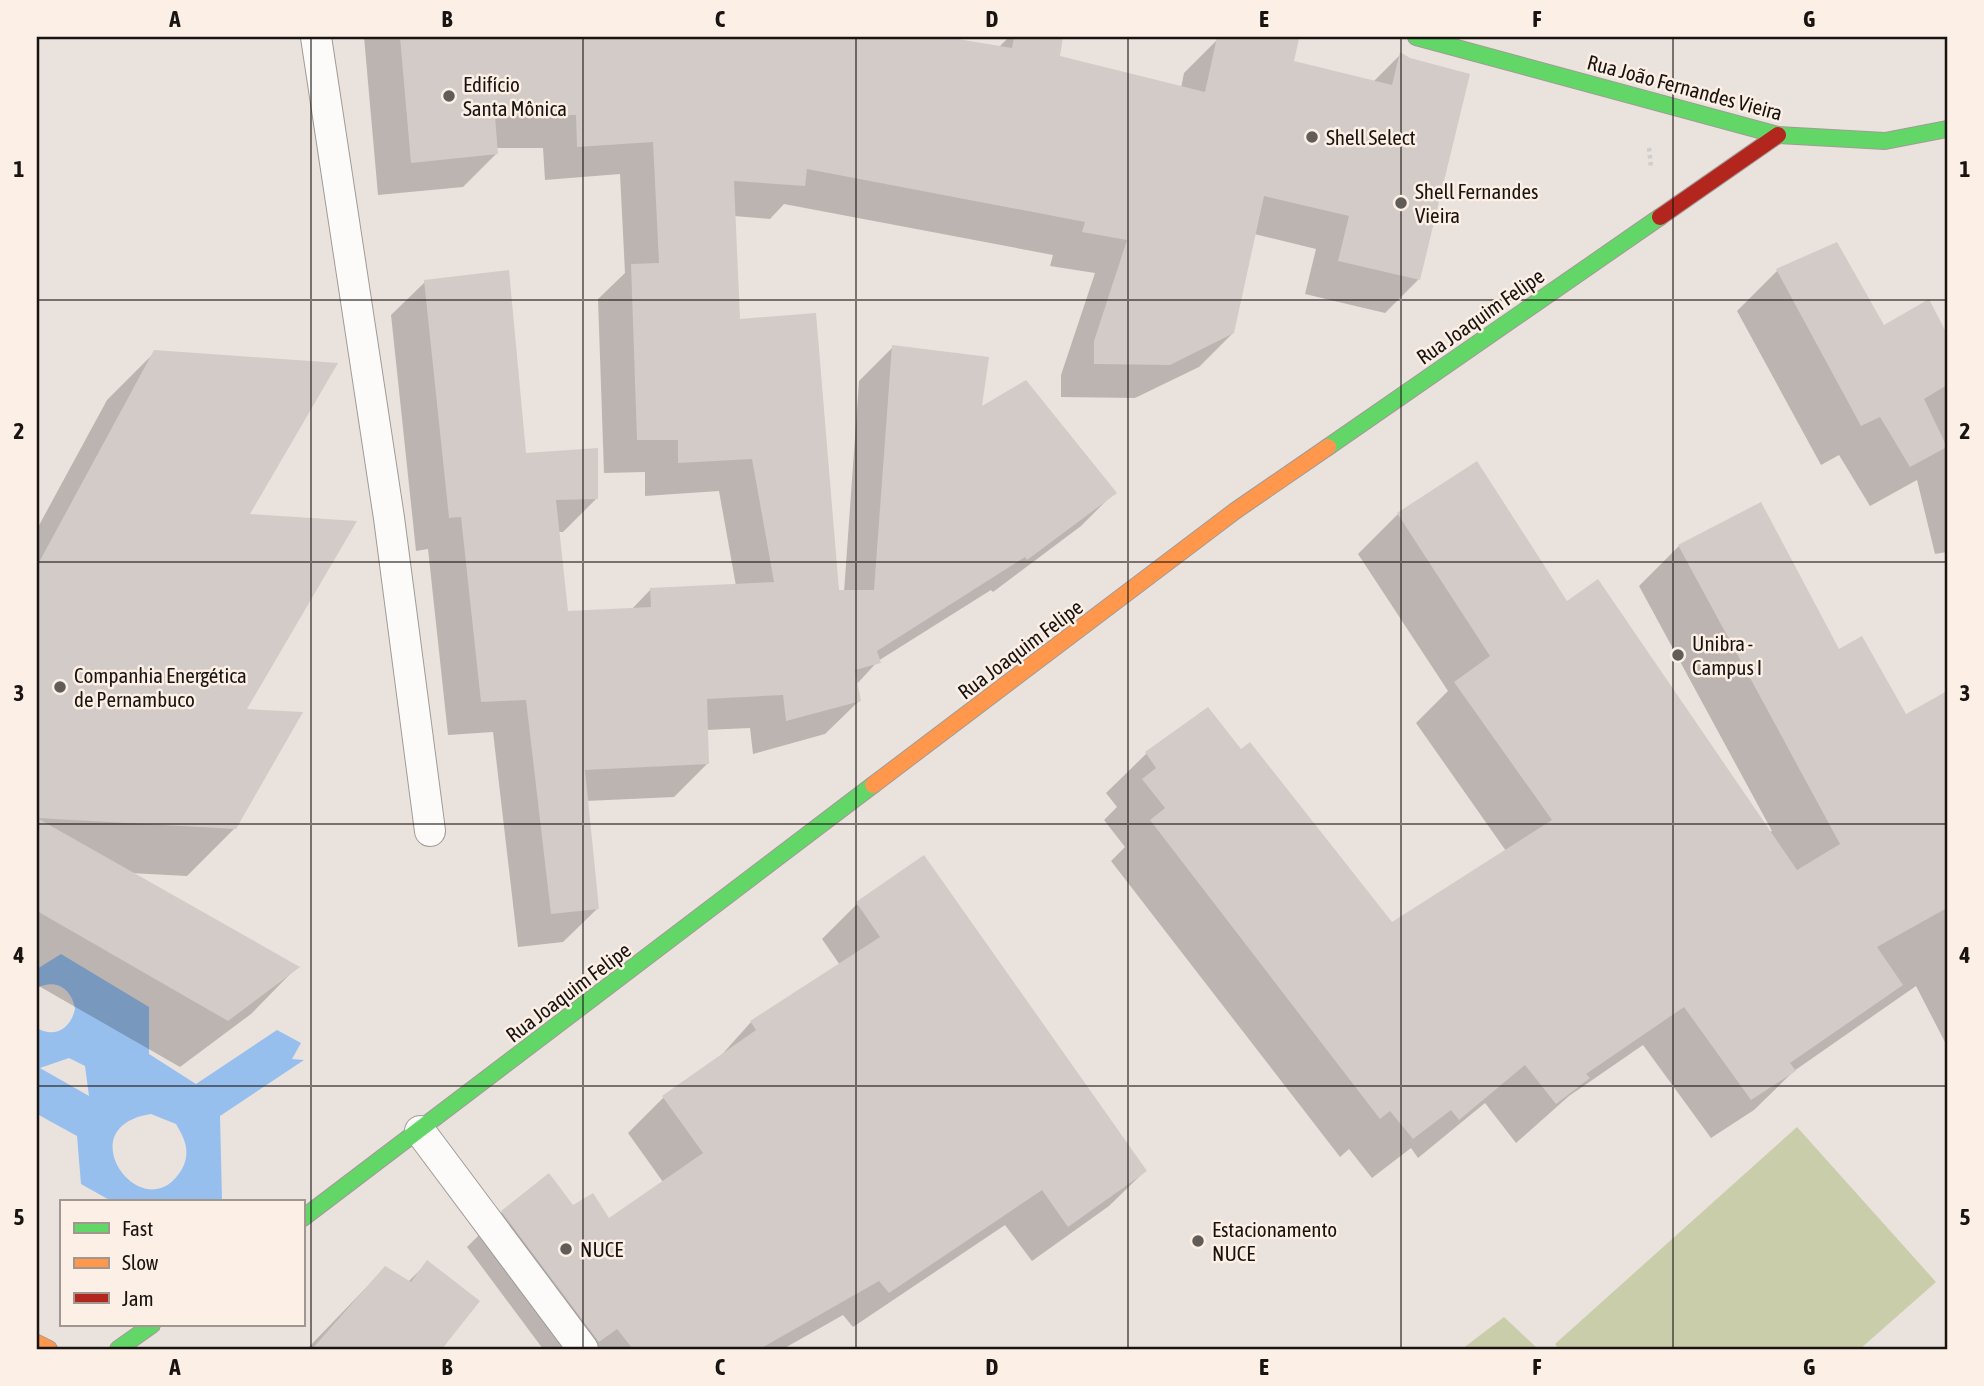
<svg xmlns="http://www.w3.org/2000/svg" width="1984" height="1386" font-family="'Asap Condensed',sans-serif">
<style>
.green{fill:#cacdaa}
.water{fill:#97bfee;fill-rule:evenodd}
.shadow{fill:#0003}
.building{fill:#d2cbc8}
.lines{fill:none;stroke-linecap:round;stroke-linejoin:round}
.lane-casing{stroke:#a19b97;stroke-width:32}
.fast-casing{stroke:#a19b97;stroke-width:18}
.slow-casing{stroke:#a19b97;stroke-width:18}
.jam-casing{stroke:#a19b97;stroke-width:18}
.path{stroke:#d0cecc;stroke-width:4.5;stroke-dasharray:3.5 3.5;stroke-linecap:butt}
.lane{stroke:#fcfbfa;stroke-width:30}
.fast{stroke:#63d668;stroke-width:16}
.slow{stroke:#ff974d;stroke-width:16}
.jam{stroke:#b3261e;stroke-width:16}
.grid{fill:none;stroke:#191411;stroke-width:2;stroke-opacity:0.55}
.poi-dot{fill:#625c58;stroke:#fcefe5;stroke-width:2.5}
.labels{text-anchor:middle;dominant-baseline:central;stroke-width:5;stroke-linejoin:round;paint-order:stroke}
.poi-label{font-size:21px;fill:#191411;stroke:#fcefe5;text-anchor:start}
.street-label{font-size:21px;fill:#191411;stroke:#fcefe5}
.neatline{fill:none;stroke:#191411;stroke-width:2.5}
.grid-label{font-size:23px;text-anchor:middle;font-weight:bold;fill:#191411}
</style>
<rect width="100%" height="100%" fill="#eae2dd"/>
<!-- green -->
<g class="green">
<polygon points="1797,1127 1936,1282 1860,1349 1559,1349 1555,1344"/>
<polygon points="1504,1317 1538,1349 1462,1349"/>
</g>
<!-- water -->
<path class="water" d="M61,954L149,1007V1054L196,1084L277,1030L301,1043L292,1059L304,1060L220,1116L222,1199L217,1202H113L81,1184L77,1136L37,1114V1028C55,1039 71,1028 75,1009C72,989 56,978 37,988V969ZM69,1058L85,1066L89,1096L40,1068ZM151,1114L176,1124C185,1139 191,1152 182,1169C145,1233 65,1127 151,1114Z"/>
<!-- shadow -->
<g class="shadow">
<polygon points="364,37 944,37 999,47 1009,37 1061,37 1058,58 1181,88 1184,73 1218,39 1292,63 1373,82 1401,54 1418,280 1385,313 1305,294 1316,249 1254,234 1233,333 1199,367 1135,398 1061,397 1061,375 1095,273 1050,266 1053,255 784,204 770,219 734,216 739,321 837,592 844,592 859,381 893,347 980,409 1114,493 1081,526 993,592 991,590 878,661 856,685 859,701 825,734 753,754 750,728 706,730 707,764 674,797 586,801 597,909 563,942 518,947 493,732 448,735 428,549 416,551 391,315 425,282 525,455 597,498 563,532 558,532 566,613 631,610 651,589 736,586 719,491 645,496 645,472 604,473 598,299 625,273 620,174 545,180 543,148 496,148 496,154 463,187 378,195"/>
<polygon points="1837,244 1883,327 1928,302 1947,338 1947,552 1935,554 1917,480 1870,506 1839,455 1821,465 1737,311 1777,271"/>
<polygon points="155,352 248,516 244,711 235,828 187,876 130,873 297,967 251,1014 180,1067 37,985 37,529 107,400"/>
<polygon points="1398,514 1566,604 1769,832 1772,831 1639,586 1679,546 1838,651 1905,716 1947,693 1947,1046 1916,986 1794,1071 1754,1110 1711,1138 1643,1045 1569,1096 1516,1143 1485,1103 1418,1158 1411,1148 1372,1178 1349,1149 1340,1157 1111,861 1125,847 1104,820 1117,807 1106,793 1146,754 1208,709 1240,751 1392,924 1506,851 1416,723 1448,691 1358,554"/>
<polygon points="857,904 1145,1171 1109,1206 1032,1261 1005,1225 853,1327 843,1315 783,1349 543,1349 467,1247 502,1212 573,1207 608,1220 663,1182 628,1133 663,1098 717,1060 751,1022 840,965 822,939"/>
<polygon points="427,1263 448,1339 438,1349 307,1349 385,1268 408,1282"/>
</g>
<!-- building -->
<g class="building">
<polygon points="400,37 945,37 1012,48 1014,37 1063,37 1060,56 1205,92 1217,37 1299,39 1294,61 1392,85 1400,52 1410,58 1470,74 1420,280 1338,261 1349,216 1264,196 1234,333 1170,365 1094,364 1094,341 1127,240 1082,232 1085,222 807,169 805,186 734,181 740,319 816,313 839,590 874,590 892,345 989,357 982,406 1026,380 1117,493 1027,560 1025,557 877,651 881,663 855,670 861,701 786,721 783,695 707,699 709,764 585,770 599,909 551,914 526,700 481,702 461,517 449,518 424,280 509,270 526,453 598,448 598,499 556,500 568,611 651,607 650,588 774,582 752,459 678,463 678,440 637,440 631,264 659,263 653,142 577,147 576,115 495,116 498,154 411,163"/>
<polygon points="1837,242 1884,325 1929,299 1947,334 1947,385 1924,399 1947,447 1910,467 1880,417 1861,426 1776,269"/>
<polygon points="154,350 338,363 250,514 357,521 247,709 303,712 236,829 37,818 37,566"/>
<polygon points="1477,461 1567,601 1598,579 1797,870 1840,844 1678,545 1761,502 1839,649 1862,636 1906,714 1947,691 1947,908 1877,947 1903,985 1790,1063 1796,1071 1751,1100 1684,1007 1586,1074 1590,1078 1556,1104 1525,1065 1459,1120 1451,1110 1413,1139 1390,1111 1380,1119 1150,820 1165,808 1142,779 1156,768 1145,752 1208,707 1241,749 1250,742 1392,922 1552,820 1454,682 1490,656 1397,513"/>
<polygon points="37,818 300,967 228,1021 37,911"/>
<polygon points="924,855 1147,1171 1068,1227 1042,1190 889,1293 879,1281 760,1349 633,1349 617,1329 599,1342 501,1211 549,1173 573,1205 593,1193 609,1218 703,1153 662,1096 756,1030 750,1021 880,937 856,902"/>
<polygon points="427,1260 480,1301 442,1349 312,1349 385,1266 411,1282"/>
</g>
<g class="lines">
<!-- lane casing -->
<g class="lane-casing">
<g id="lane">
<polyline points="316,37 389,518 430,831"/>
<polyline points="420,1131 583,1349"/>
</g>
</g>
<!-- fast casing -->
<g class="fast-casing">
<g id="fast">
<polyline points="1416,37 1778,135 1885,141 1947,129"/>
<polyline points="1328,447 1660,217"/>
<polyline points="303,1218 873,785"/>
<polyline points="118,1349 152,1325"/>
</g>
</g>
<!-- slow casing -->
<g class="slow-casing">
<g id="slow">
<polyline points="873,785 1235,511 1328,447"/>
<polyline points="37,1343 49,1349"/>
</g>
</g>
<!-- jam casing -->
<g class="jam-casing">
<polyline id="jam" points="1660,217 1778,135"/>
</g>
<!-- path -->
<polyline class="path" points="1649,148 1651,167"/>
<!-- lane -->
<use href="#lane" class="lane"/>
<!-- fast -->
<use href="#fast" class="fast"/>
<!-- slow -->
<use href="#slow" class="slow"/>
<!-- jam -->
<use href="#jam" class="jam"/>
</g>
<!-- grid -->
<path class="grid" d="M311,37V1349M583,37V1349M856,37V1349M1128,37V1349M1401,37V1349M1673,37V1349M37,300H1947M37,562H1947M37,824H1947M37,1086H1947"/>
<!-- markers -->
<g class="poi-dot">
<circle cx="449" cy="96" r="7"/>
<circle cx="1312" cy="137" r="7"/>
<circle cx="1401" cy="203" r="7"/>
<circle cx="1678" cy="655" r="7"/>
<circle cx="60" cy="687" r="7"/>
<circle cx="1198" cy="1241" r="7"/>
<circle cx="566" cy="1249" r="7"/>
</g>
<g class="labels">
<!-- poi labels -->
<g class="poi-label">
<text x="463" y="84">Edifício<tspan x="463" dy="24">Santa Mônica</tspan></text>
<text x="1326" y="137">Shell Select</text>
<text x="1415" y="191">Shell Fernandes<tspan x="1415" dy="24">Vieira</tspan></text>
<text x="1692" y="643">Unibra -<tspan x="1692" dy="24">Campus I</tspan></text>
<text x="74" y="675">Companhia Energética<tspan x="74" dy="24">de Pernambuco</tspan></text>
<text x="1212" y="1229">Estacionamento<tspan x="1212" dy="24">NUCE</tspan></text>
<text x="580" y="1249">NUCE</text>
</g>
<!-- street labels -->
<g class="street-label">
<text transform="translate(1685 87) rotate(15)">Rua João Fernandes Vieira</text>
<text transform="translate(1480 316) rotate(-35)">Rua Joaquim Felipe</text>
<text transform="translate(1020 649) rotate(-37)">Rua Joaquim Felipe</text>
<text transform="translate(568 992) rotate(-37)">Rua Joaquim Felipe</text>
</g>
</g>
<!-- border -->
<rect width="1984" height="1386" fill="none" stroke="#fcefe5" stroke-width="77"/>
<!-- legend -->
<rect x="60" y="1200" width="245" height="126" fill="#fcefe5" stroke="#a19790" stroke-width="2"/>
<rect x="74" y="1223" width="35" height="10" fill="#63d668" stroke="#a19790" stroke-width="2"/>
<text x="122" y="1236" font-size="21" fill="#191411">Fast</text>
<rect x="74" y="1258" width="35" height="10" fill="#ff974d" stroke="#a19790" stroke-width="2"/>
<text x="122" y="1270" font-size="21" fill="#191411">Slow</text>
<rect x="74" y="1293" width="35" height="10" fill="#b3261e" stroke="#a19790" stroke-width="2"/>
<text x="122" y="1306" font-size="21" fill="#191411">Jam</text>
<rect x="38" y="38" width="1908" height="1310" class="neatline"/>
<g class="grid-label">
<text x="175" y="27">A</text>
<text x="447" y="27">B</text>
<text x="720" y="27">C</text>
<text x="992" y="27">D</text>
<text x="1264" y="27">E</text>
<text x="1537" y="27">F</text>
<text x="1809" y="27">G</text>
<text x="19" y="177">1</text>
<text x="1965" y="177">1</text>
<text x="19" y="439">2</text>
<text x="1965" y="439">2</text>
<text x="19" y="701">3</text>
<text x="1965" y="701">3</text>
<text x="19" y="963">4</text>
<text x="1965" y="963">4</text>
<text x="19" y="1225">5</text>
<text x="1965" y="1225">5</text>
<text x="175" y="1375">A</text>
<text x="447" y="1375">B</text>
<text x="720" y="1375">C</text>
<text x="992" y="1375">D</text>
<text x="1264" y="1375">E</text>
<text x="1537" y="1375">F</text>
<text x="1809" y="1375">G</text>
</g>
</svg>
